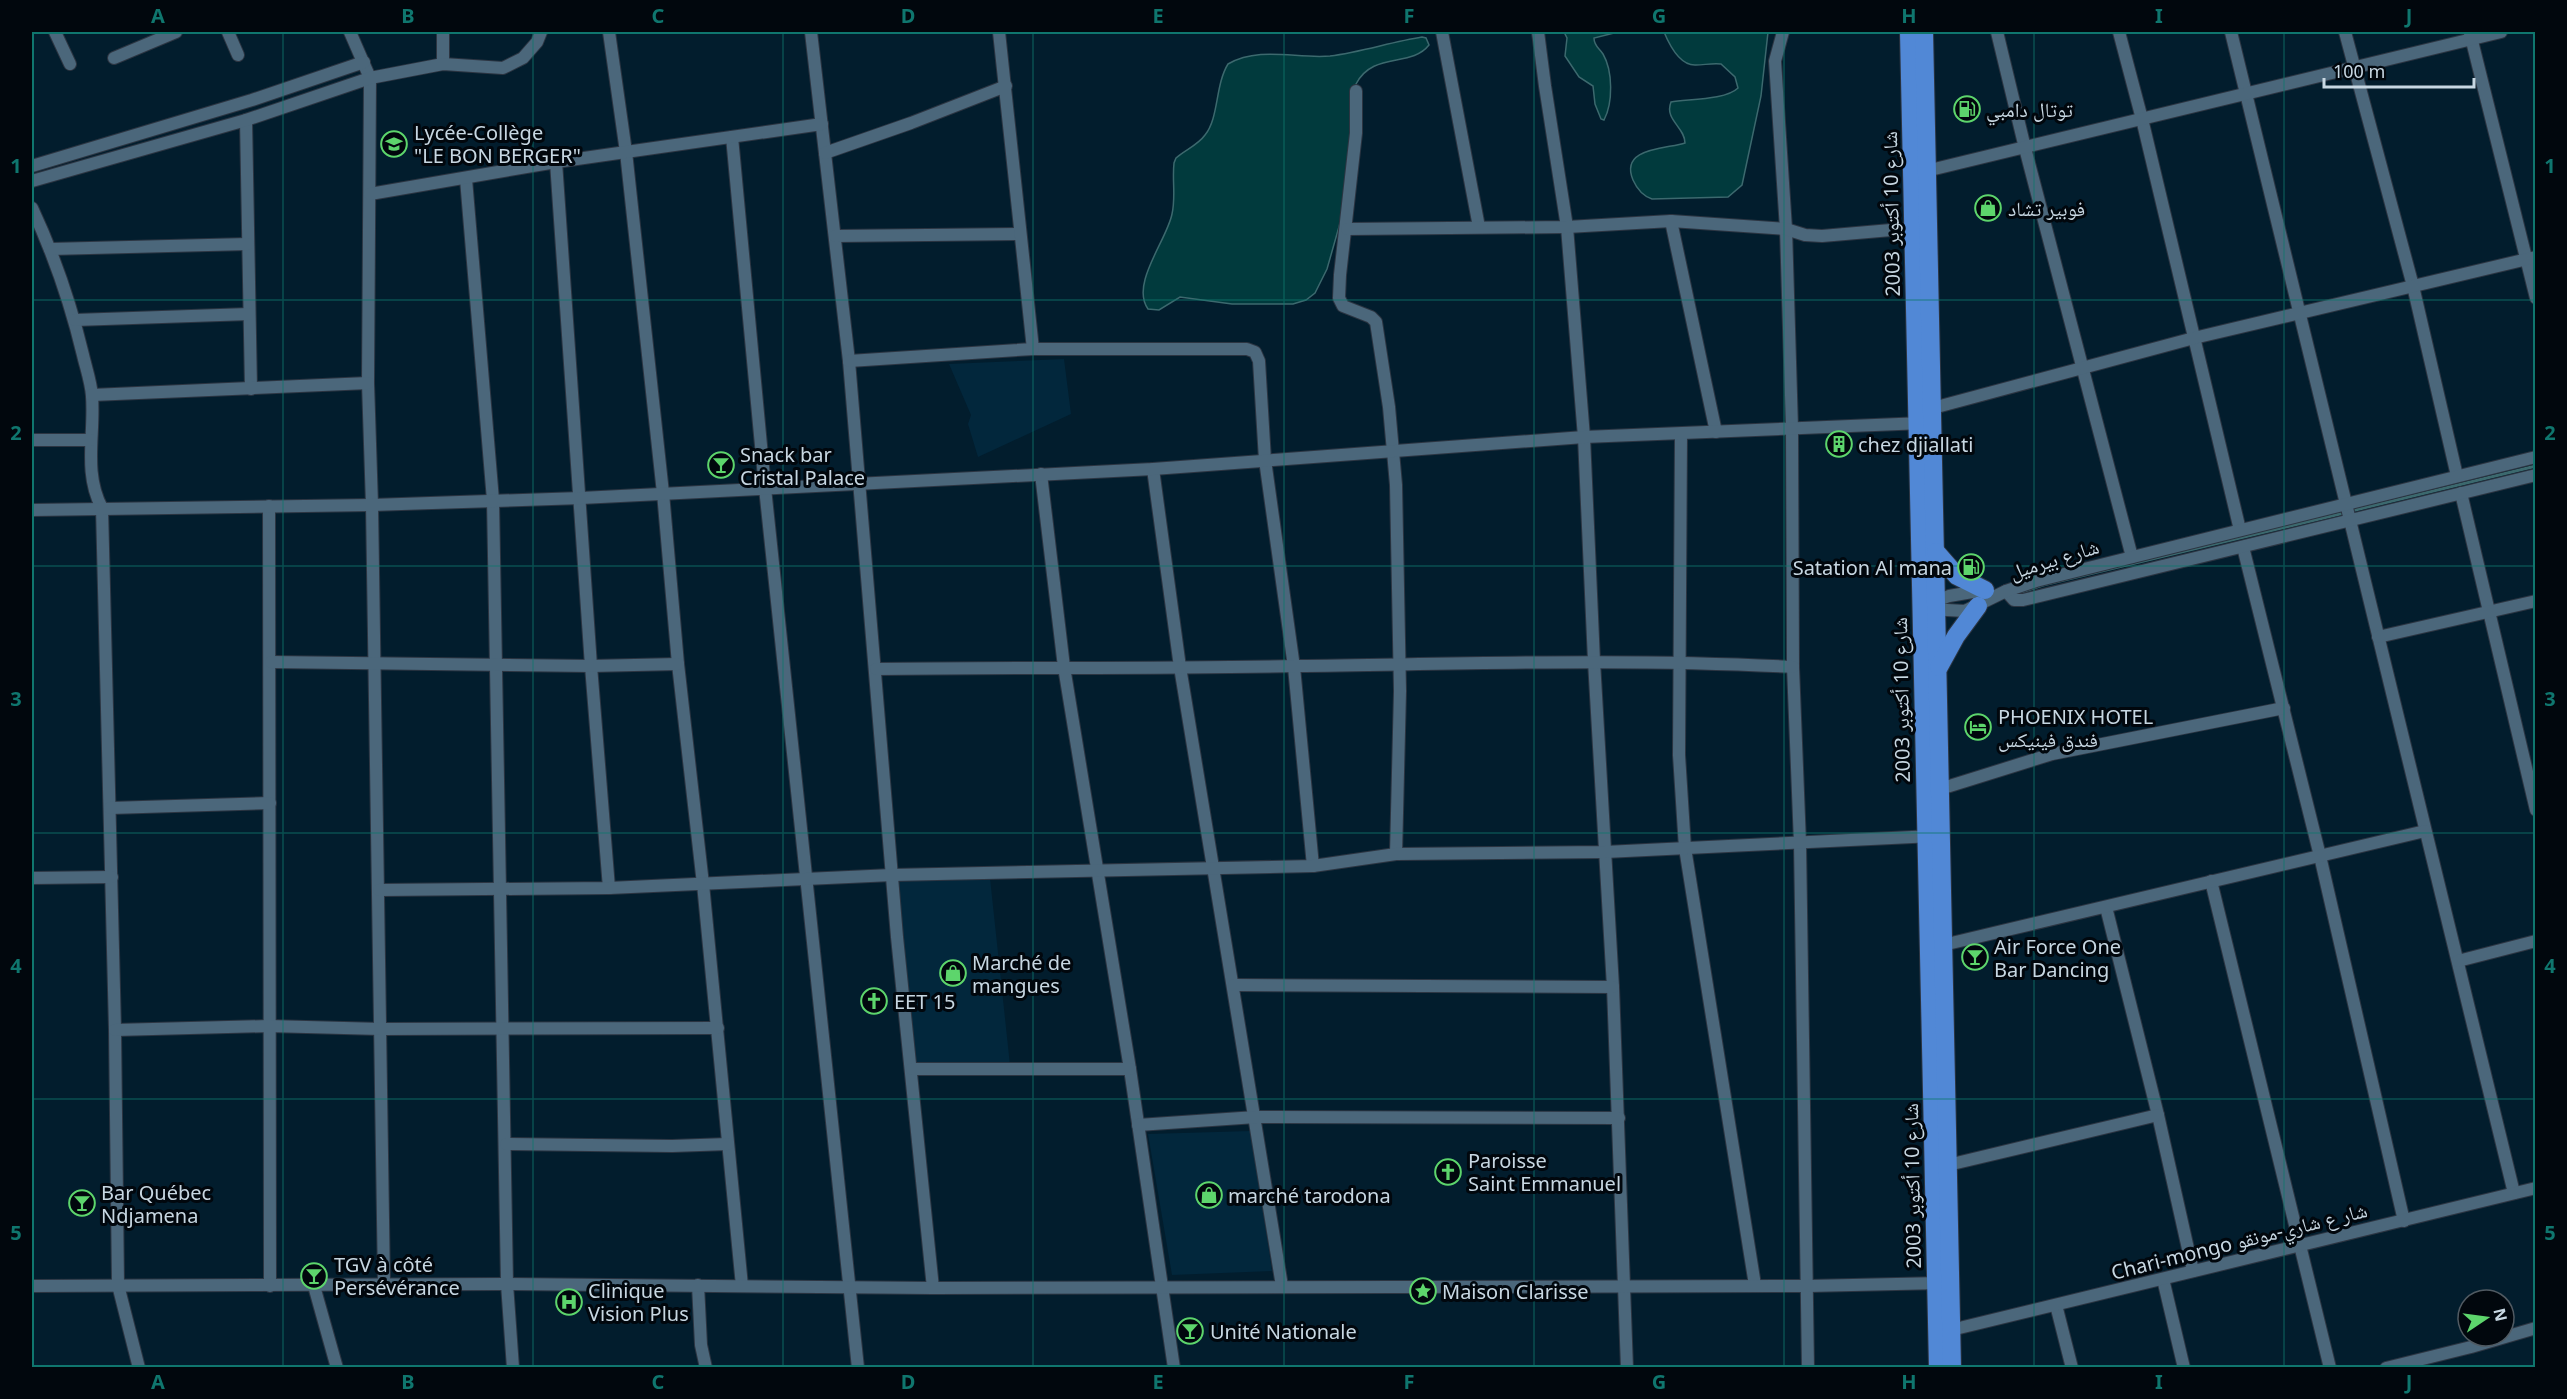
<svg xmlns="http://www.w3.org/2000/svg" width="2567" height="1399" font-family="'Noto Sans','Noto Naskh Arabic',sans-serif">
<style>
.built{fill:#02273c}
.water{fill:#013a3d;stroke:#3c696e;stroke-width:1.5}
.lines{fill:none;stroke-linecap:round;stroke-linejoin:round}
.stream{stroke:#3c696e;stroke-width:3}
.minor-casing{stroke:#2c3542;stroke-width:14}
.highway-casing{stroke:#2c3542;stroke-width:20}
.minor{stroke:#4b677b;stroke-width:12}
.highway{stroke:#5188d6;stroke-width:18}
.grid{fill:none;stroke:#0f766e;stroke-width:1.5;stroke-opacity:0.55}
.labels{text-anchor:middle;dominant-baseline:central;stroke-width:6;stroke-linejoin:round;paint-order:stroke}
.poi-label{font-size:20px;fill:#c7d7e2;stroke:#01070d;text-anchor:start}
.street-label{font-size:20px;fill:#c7d7e2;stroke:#01070d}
.neatline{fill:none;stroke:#0f766e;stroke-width:2}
.grid-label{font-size:20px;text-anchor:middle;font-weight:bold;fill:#0f766e}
</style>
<rect width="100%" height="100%" fill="#021d2d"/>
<!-- built -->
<g class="built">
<polygon points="1064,359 1071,414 978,457 968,424 971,415 949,364"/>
<polygon points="990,878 1010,1065 915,1064 898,881"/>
<polygon points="1251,1131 1272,1271 1172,1275 1148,1134"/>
</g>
<!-- water -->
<g class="water">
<path d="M1564,32H1618L1594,38C1594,46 1599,48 1603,54C1613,71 1613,103 1604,120L1601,119L1595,104L1593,86L1579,77L1565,56L1567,38Z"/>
<path d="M1664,32H1768L1761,96L1742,185L1728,197L1652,199C1643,196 1637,189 1633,180C1619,147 1668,149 1685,143C1685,127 1664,120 1671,102C1688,99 1726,100 1738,88L1735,77L1721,64C1712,63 1704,65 1696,65C1680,66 1669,44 1664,32Z"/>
<path d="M1422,37L1426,38L1429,45C1411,68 1373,51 1356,84L1348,195L1327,269L1315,293L1306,300L1293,304H1232L1180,297L1159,310L1148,309C1130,284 1167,240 1172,214C1176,197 1172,180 1174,163L1176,158C1185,150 1198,145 1205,135C1219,118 1215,85 1228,64C1260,46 1296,59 1330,56C1361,52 1391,42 1422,37Z"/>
</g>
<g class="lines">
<!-- stream -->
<g class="stream">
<polyline points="2351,511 2536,466"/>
<polyline points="2013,595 2043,585 2344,513"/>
</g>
<!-- minor casing -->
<g class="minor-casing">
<g id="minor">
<polyline points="55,32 70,64"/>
<polyline points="228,32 238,55"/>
<polyline points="350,32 370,78 368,383 372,505 384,1284"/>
<polyline points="609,32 626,152 663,493 678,664 703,884 742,1286"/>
<polyline points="811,32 849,361 897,937 933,1288"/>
<polyline points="1442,32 1479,227"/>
<polyline points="1538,32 1545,86 1567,227 1584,437 1594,661 1613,987 1627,1368"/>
<polyline points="1783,32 1775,61 1786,229 1792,428 1793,667 1800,843 1808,1368"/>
<polyline points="1997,32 2025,148 2132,557"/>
<polyline points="2119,32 2142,119 2240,530"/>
<polyline points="2231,32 2514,1193"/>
<polyline points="2345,32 2413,286 2457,476"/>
<polyline points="2470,33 2536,298"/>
<polyline points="114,58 176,32"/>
<polyline points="443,64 443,32"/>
<polyline points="1356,91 1356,133 1340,275 1339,298 1343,306 1371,317 1376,322 1389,407 1396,485 1400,691 1396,854"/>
<polyline points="246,120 251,389"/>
<polyline points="732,137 765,488 858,1368"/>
<polyline points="825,153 911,123 1006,86"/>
<polyline points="556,162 591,666 609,888"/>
<polyline points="32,166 252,100 364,62"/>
<polyline points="1922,172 2501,32"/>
<polyline points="466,179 493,500 507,1284 513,1368"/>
<polyline points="32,181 246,120 370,78 443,64 503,68 523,58 537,42 541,32"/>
<polyline points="370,194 556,162 822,124"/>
<path d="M32,208C54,255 71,305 83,355C86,368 91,382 92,396C95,434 83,473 102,508L115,1030L118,1285L139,1368"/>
<polyline points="1671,221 1716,432"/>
<polyline points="1347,229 1567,227 1671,221 1786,229 1805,235 1822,236 1914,228"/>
<polyline points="835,236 1020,234"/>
<polyline points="50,249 248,244"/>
<polyline points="75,320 249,314"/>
<polyline points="1033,349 1247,349 1255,352 1259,361 1265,460 1294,667 1313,866"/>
<polyline points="849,361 1033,349 999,32"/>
<polyline points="92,395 368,383"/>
<polyline points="1933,408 2194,338 2536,257"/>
<polyline points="1681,434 1679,755 1685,848 1755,1285"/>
<polyline points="32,440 91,440"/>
<polyline points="1153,469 1180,667 1282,1286"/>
<polyline points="1041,474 1064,667 1130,1069 1174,1368"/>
<polyline points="2461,493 2536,810"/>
<polyline points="269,506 270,1286"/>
<polyline points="32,510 372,505 581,498 1153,469 1584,437 1923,423"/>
<polyline points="2243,547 2320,856 2404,1221"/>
<polyline points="2006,591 2014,600 2023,600 2536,475"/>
<polyline points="1931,603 1949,596 1984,590"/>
<polyline points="1929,609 1965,611 2006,591 2036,581 2536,457"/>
<polyline points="2378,637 2536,601"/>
<polyline points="271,662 591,666 678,664"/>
<path d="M876,669C1016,667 1156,669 1296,666C1462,664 1627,658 1793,667"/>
<polyline points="1940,789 2052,754 2284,708"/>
<polyline points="110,808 270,803"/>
<polyline points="32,878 112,877"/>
<polyline points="2211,881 2330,1368"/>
<polyline points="379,890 609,888 892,875 1313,866 1396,854 1605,852 1933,836"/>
<polyline points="2106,907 2158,1115 2193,1271"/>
<polyline points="1943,945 2425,831"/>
<polyline points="2458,961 2536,941"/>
<polyline points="1234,985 1613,987"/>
<polyline points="115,1030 269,1026 381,1029 718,1028"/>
<polyline points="912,1069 1130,1069"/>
<polyline points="1138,1125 1256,1117 1619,1118"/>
<polyline points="506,1144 672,1146 728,1144"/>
<polyline points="1948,1165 2158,1115"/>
<polyline points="2163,1279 2184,1368"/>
<polyline points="698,1285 701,1345 706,1368"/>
<polyline points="32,1286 507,1284 933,1288 1808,1286 1941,1283"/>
<polyline points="314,1286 337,1368"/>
<polyline points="2056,1305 2072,1368"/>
<polyline points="1951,1330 2536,1188"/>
<polyline points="2386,1368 2471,1347 2536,1328"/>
</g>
</g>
<!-- highway casing -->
<g class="highway-casing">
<g id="highway">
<polyline points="1909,32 1938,1368"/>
<polyline points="1924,32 1952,1368"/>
<polyline points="1936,552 1957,576 1985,590"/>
<polyline points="1939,667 1956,636 1978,606"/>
</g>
</g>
<!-- minor -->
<use href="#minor" class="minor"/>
<!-- highway -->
<use href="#highway" class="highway"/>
</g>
<!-- grid -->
<path class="grid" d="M283,32V1368M533,32V1368M783,32V1368M1033,32V1368M1284,32V1368M1534,32V1368M1784,32V1368M2034,32V1368M2284,32V1368M32,300H2536M32,566H2536M32,833H2536M32,1099H2536"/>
<!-- icons -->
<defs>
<g id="fuel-ring" transform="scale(1.35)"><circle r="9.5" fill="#01070d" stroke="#5dd56c" stroke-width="1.5"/><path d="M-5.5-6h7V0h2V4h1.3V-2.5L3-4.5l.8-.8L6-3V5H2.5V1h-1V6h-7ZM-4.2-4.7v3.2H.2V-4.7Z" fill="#5dd56c"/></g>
<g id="school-ring" transform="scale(1.35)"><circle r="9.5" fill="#01070d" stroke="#5dd56c" stroke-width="1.5"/><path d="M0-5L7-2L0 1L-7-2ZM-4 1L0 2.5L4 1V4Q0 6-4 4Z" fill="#5dd56c"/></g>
<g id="shop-ring" transform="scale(1.35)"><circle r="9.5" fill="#01070d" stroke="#5dd56c" stroke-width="1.5"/><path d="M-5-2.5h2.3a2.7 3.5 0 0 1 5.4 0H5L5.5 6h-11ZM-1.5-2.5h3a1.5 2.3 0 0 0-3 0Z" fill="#5dd56c"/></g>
<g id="building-ring" transform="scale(1.35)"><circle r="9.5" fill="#01070d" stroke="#5dd56c" stroke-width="1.5"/><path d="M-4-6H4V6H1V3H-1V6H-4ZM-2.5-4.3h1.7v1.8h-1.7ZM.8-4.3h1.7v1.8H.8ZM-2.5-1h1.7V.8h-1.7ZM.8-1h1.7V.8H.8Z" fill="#5dd56c"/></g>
<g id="bar-ring" transform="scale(1.35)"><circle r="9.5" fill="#01070d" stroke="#5dd56c" stroke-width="1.5"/><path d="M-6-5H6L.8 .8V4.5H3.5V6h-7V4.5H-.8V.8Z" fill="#5dd56c"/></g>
<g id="hotel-ring" transform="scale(1.35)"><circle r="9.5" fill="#01070d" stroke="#5dd56c" stroke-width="1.5"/><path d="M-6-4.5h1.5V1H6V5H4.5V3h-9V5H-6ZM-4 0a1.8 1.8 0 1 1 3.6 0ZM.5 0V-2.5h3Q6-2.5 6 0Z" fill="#5dd56c"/></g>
<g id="church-ring" transform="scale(1.35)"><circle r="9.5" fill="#01070d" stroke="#5dd56c" stroke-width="1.5"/><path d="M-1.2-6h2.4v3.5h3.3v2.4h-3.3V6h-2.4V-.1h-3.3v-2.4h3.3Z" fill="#5dd56c"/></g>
<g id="sight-ring" transform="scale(1.35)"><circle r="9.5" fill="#01070d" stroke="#5dd56c" stroke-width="1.5"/><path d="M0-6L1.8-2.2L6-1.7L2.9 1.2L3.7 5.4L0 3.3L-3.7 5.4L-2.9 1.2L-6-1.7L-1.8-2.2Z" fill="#5dd56c"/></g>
<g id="hospital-ring" transform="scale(1.35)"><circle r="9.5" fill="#01070d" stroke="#5dd56c" stroke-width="1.5"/><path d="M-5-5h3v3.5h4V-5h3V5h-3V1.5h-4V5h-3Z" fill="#5dd56c"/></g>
</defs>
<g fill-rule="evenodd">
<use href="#fuel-ring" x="1967" y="109"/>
<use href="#school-ring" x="394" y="144"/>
<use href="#shop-ring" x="1988" y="208"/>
<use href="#building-ring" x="1839" y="444"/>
<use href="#bar-ring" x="721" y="465"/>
<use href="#fuel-ring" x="1971" y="567"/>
<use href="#hotel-ring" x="1978" y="727"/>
<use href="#bar-ring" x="1975" y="957"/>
<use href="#shop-ring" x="953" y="973"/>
<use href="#church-ring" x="874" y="1001"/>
<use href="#church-ring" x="1448" y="1172"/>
<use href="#shop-ring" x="1209" y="1195"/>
<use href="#bar-ring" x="82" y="1203"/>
<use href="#bar-ring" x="314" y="1276"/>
<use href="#sight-ring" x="1423" y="1291"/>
<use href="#hospital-ring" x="569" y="1302"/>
<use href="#bar-ring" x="1190" y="1331"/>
</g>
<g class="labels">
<!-- poi labels -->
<g class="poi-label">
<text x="1986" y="109">توتال دامبي</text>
<text x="414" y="132">Lycée-Collège<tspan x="414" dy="23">"LE BON BERGER"</tspan></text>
<text x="2008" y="208">فوبير تشاد</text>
<text x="1858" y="444">chez djiallati</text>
<text x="740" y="454">Snack bar<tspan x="740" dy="23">Cristal Palace</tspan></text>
<text x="1952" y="567" text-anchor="end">Satation Al mana</text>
<text x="1998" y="716">PHOENIX HOTEL<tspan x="1998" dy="23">فندق فينيكس</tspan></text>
<text x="1994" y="946">Air Force One<tspan x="1994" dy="23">Bar Dancing</tspan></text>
<text x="972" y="962">Marché de<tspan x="972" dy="23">mangues</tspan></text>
<text x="894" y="1001">EET 15</text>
<text x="1468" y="1160">Paroisse<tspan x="1468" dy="23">Saint Emmanuel</tspan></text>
<text x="101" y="1192">Bar Québec<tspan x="101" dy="23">Ndjamena</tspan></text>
<text x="1228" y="1195">marché tarodona</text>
<text x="334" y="1264">TGV à côté<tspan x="334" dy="23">Persévérance</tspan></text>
<text x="588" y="1290">Clinique<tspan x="588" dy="23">Vision Plus</tspan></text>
<text x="1442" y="1291">Maison Clarisse</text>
<text x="1210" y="1331">Unité Nationale</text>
</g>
<!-- street labels -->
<g class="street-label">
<text transform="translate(1891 214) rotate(-91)">شارع 10 أكتوبر 2003</text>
<text transform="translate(2054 559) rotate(-17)">شارع بيرميل</text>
<text transform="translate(1901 700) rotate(-91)">شارع 10 أكتوبر 2003</text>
<text transform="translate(1912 1186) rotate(-91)">شارع 10 أكتوبر 2003</text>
<text transform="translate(2239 1241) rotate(-14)">Chari-mongo شار ع شاري-مونقو</text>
</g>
</g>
<!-- border -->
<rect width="2567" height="1399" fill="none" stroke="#01070d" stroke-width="66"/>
<!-- north arrow -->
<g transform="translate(2486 1318) rotate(77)"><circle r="28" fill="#01070d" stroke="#505a62" stroke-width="1.5"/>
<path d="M0-4.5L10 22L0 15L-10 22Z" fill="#5dd56c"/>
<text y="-9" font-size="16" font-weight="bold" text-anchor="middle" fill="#c7d7e2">N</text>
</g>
<!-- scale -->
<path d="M2324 78v9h150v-9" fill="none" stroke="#c7d7e2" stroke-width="3"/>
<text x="2333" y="78" font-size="18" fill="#c7d7e2" stroke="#01070d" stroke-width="4.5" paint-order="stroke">100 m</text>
<rect x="33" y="33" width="2501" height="1333" class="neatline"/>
<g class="grid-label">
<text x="158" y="23">A</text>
<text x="408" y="23">B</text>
<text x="658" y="23">C</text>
<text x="908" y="23">D</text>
<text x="1158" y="23">E</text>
<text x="1409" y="23">F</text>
<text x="1659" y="23">G</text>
<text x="1909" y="23">H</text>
<text x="2159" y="23">I</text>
<text x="2409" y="23">J</text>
<text x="16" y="173">1</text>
<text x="2550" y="173">1</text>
<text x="16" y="440">2</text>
<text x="2550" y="440">2</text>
<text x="16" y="706">3</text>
<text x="2550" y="706">3</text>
<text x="16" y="973">4</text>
<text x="2550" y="973">4</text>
<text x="16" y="1240">5</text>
<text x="2550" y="1240">5</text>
<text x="158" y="1389">A</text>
<text x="408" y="1389">B</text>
<text x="658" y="1389">C</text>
<text x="908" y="1389">D</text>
<text x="1158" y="1389">E</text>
<text x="1409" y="1389">F</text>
<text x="1659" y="1389">G</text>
<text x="1909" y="1389">H</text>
<text x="2159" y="1389">I</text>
<text x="2409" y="1389">J</text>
</g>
</svg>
